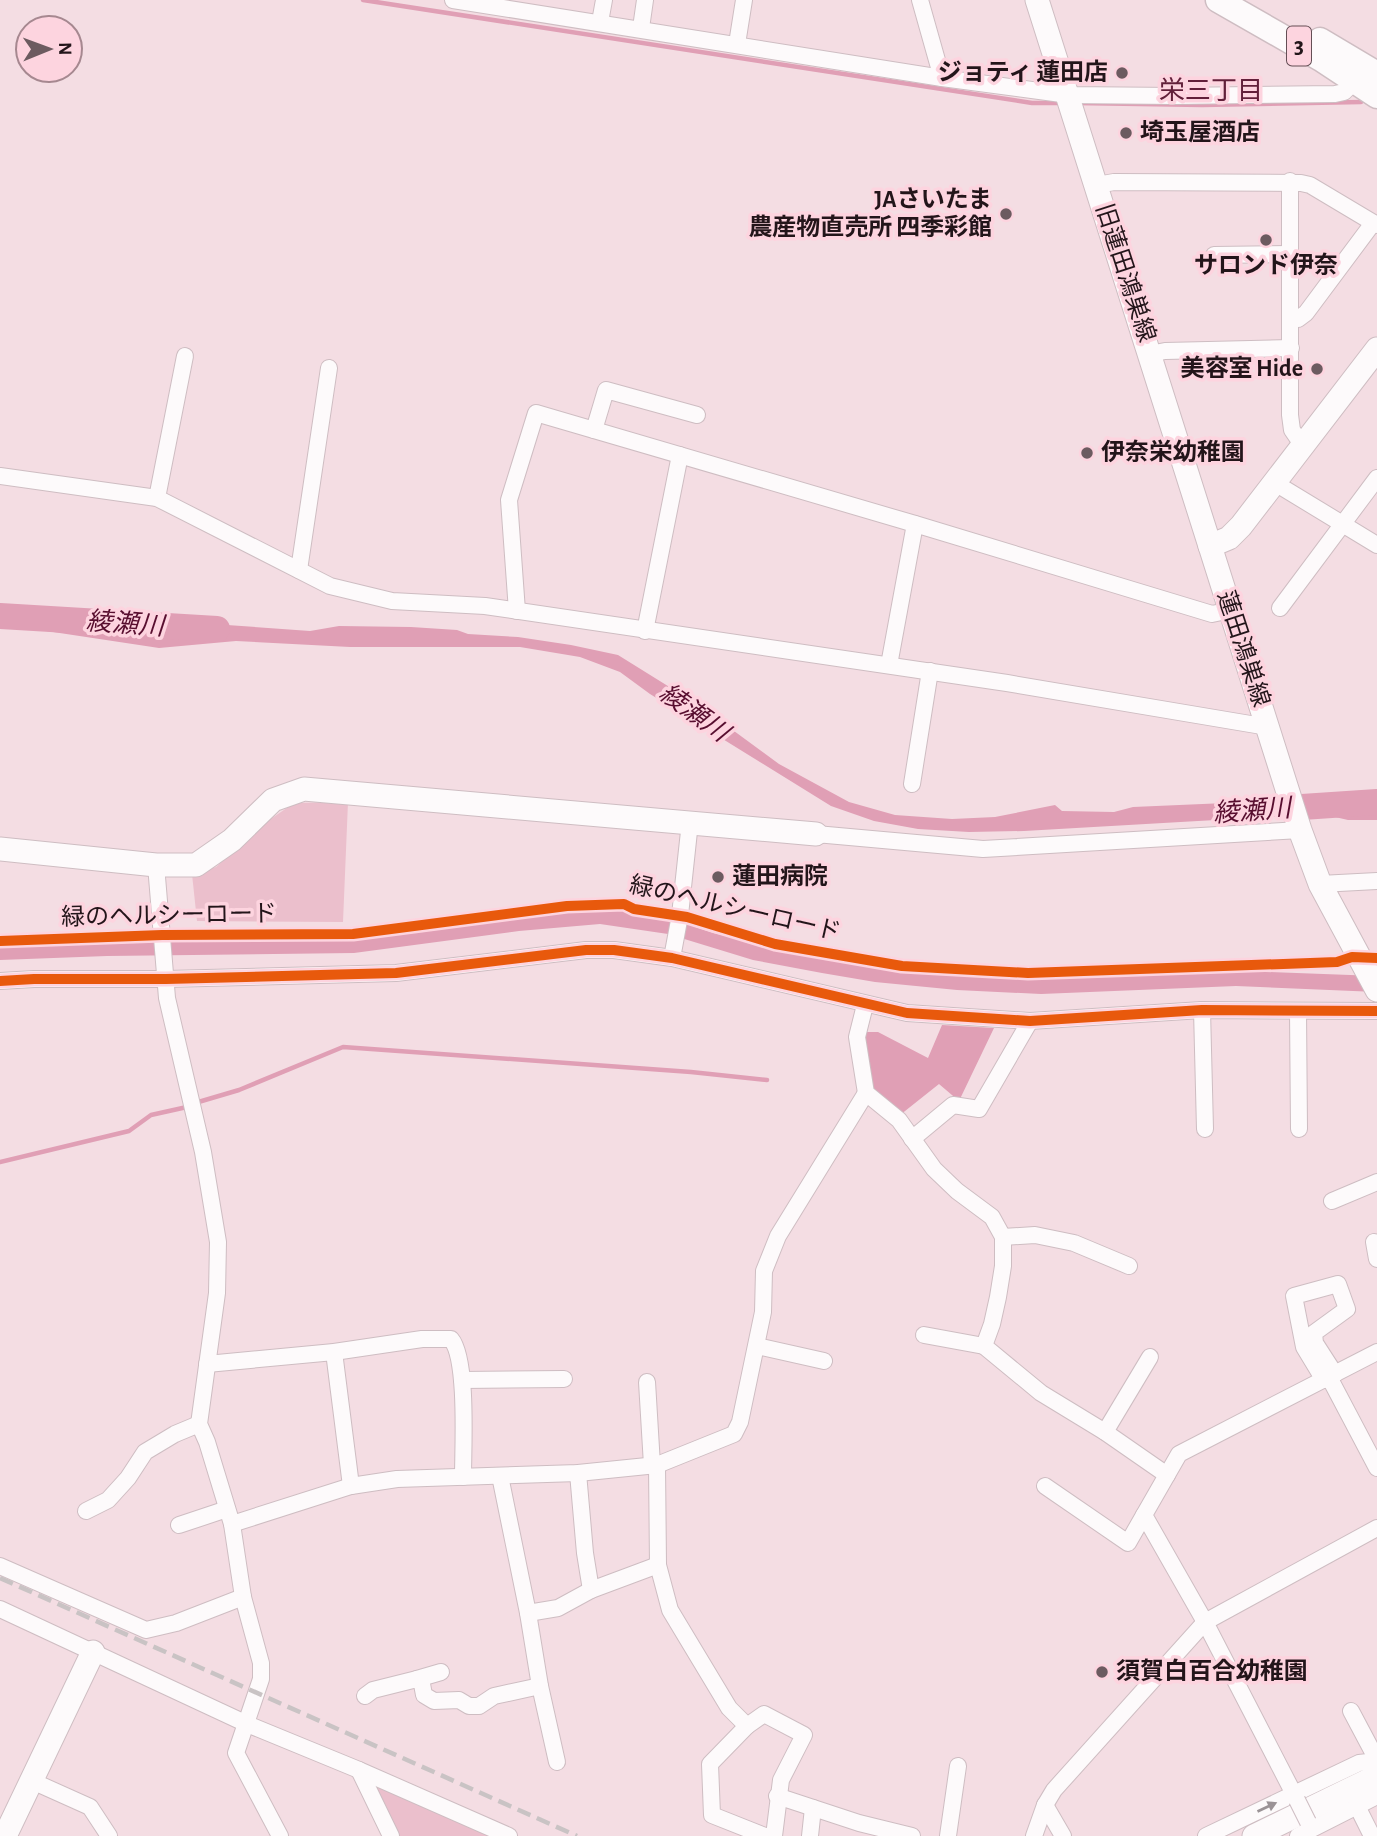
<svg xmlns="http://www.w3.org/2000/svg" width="1377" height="1836" font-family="'Alegreya Sans','Noto Sans JP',sans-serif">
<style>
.green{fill:#ebbfcc}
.water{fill:#e09fb5}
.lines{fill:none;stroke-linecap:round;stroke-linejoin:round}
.stream{stroke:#e09fb5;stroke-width:4.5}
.river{stroke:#e09fb5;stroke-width:26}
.street-casing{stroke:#cebdc2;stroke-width:18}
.secondary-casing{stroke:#cebdc2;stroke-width:25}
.primary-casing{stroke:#cebdc2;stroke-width:27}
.street{stroke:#fdfafb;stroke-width:16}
.secondary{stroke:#fdfafb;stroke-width:23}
.primary{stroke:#fdfafb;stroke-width:24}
.rail{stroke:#c9c3c4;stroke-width:4.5;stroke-dasharray:14 7;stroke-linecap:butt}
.street-bridge-casing{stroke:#cebdc2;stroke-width:18;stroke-linecap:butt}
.street-bridge{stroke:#fdfafb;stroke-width:16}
.cycleway-casing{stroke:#fdd4df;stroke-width:15}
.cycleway{stroke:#e8590c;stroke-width:10}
.oneway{fill:#9b9396}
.poi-dot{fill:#6c5b60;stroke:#fdd4df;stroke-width:2.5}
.labels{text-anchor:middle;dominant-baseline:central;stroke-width:7;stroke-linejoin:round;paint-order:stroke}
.shield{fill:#fdd4df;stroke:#644e55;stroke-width:2}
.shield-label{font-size:23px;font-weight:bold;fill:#23151a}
.poi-label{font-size:24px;font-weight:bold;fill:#23151a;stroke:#fdd4df;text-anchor:start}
.street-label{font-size:24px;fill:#23151a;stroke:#fdd4df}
.neighbourhood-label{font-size:26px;fill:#62203a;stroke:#fdd4df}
.water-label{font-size:26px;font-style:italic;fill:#580e2f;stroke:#fdd4df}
</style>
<rect width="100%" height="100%" fill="#f4dde3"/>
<!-- green -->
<g class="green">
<polygon points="348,802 343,922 197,921 192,874 216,867 265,823 294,803"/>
<polygon points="380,1785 491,1836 398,1836 375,1790"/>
</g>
<!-- water -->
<g class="water">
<polygon points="0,609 85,624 129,628 227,625 310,631 339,626 411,627 457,630 468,634 518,637 571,645 618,655 700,706 779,764 849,802 895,815 952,819 995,817 1055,805 1062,811 1114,812 1133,807 1272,801 1365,805 1377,803 1377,820 1348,820 1322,814 1024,831 969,832 918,829 874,821 831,806 650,694 620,672 580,657 520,647 350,647 236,641 159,648 0,624"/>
<polygon points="602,907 672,919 713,933 794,952 850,962 925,970 1014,976 1062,977 1214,970 1377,976 1377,992 1236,986 1041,994 957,990 875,982 822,973 753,960 668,934 600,924 519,931 354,953 107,956 0,960 0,944 360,937 567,909"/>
<polygon points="942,1025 994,1028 959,1101 939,1084 900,1115 870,1089 863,1054 866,1032 878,1032 928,1058"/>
</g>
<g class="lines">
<!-- stream -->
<g class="stream">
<polyline points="363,0 1032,103 1062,103"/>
<polyline points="1077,103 1202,105 1361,102"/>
<polyline points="195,1103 239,1090 343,1047 691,1072 767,1080"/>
<polyline points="0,1162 129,1131 151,1115 187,1107"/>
</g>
<!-- river -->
<g class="river">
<polyline points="0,616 217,629"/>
<polyline points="1302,807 1377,802"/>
</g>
<!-- street casing -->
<g class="street-casing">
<g id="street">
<polyline points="453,0 942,78 1069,95 1175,96 1335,94 1344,92 1354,82"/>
<polyline points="920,0 942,78"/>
<polyline points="600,22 604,0"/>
<polyline points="641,28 645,0"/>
<polyline points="737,44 744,0"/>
<polyline points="1290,181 1290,415 1292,430 1303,446"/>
<polyline points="1097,185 1114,182 1301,183 1310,185 1377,225"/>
<polyline points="1214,255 1290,254"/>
<polyline points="1291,319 1298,319 1306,313 1373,223"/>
<polyline points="1150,354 1165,351 1291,348"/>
<polyline points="594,430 606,390 697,415"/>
<polyline points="0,476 157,498 330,586 392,601 485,606 1007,683 1268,727"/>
<polyline points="1275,483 1377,545"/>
<polyline points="157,498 185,356"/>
<polyline points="299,570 329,368"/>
<polyline points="1280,608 1377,478"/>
<polyline points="517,611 509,500 536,413 915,524 1212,614 1231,610"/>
<polyline points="645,631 680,455"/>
<polyline points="889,665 915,524"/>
<polyline points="912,784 930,671"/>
<polyline points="816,834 983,849 1300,830"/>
<polyline points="156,865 167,998 203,1152 218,1242 217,1293 199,1424 207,1442 232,1524 243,1597 261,1663 261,1679 236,1753 280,1836"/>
<polyline points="1320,884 1377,881"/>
<polyline points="672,958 680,915 690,822"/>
<polyline points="0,981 34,979 166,979 396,973 586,950 614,950 672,958 907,1013 1030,1021 1202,1010 1377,1011"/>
<polyline points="865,1005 857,1037 866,1093 899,1120 934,1169 957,1191 992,1217 1003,1237 1003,1266 998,1297 992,1324 984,1346 1041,1393 1105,1432 1167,1475"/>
<polyline points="1202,1010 1205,1129"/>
<polyline points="1298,1011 1299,1129"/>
<polyline points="912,1139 953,1105 979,1109 1030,1021"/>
<polyline points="1332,1201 1377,1182"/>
<polyline points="1003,1237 1035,1235 1074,1243 1129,1266"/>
<polyline points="1374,1242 1377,1259"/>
<polyline points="924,1335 984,1346"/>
<polyline points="757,1346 824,1361"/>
<polyline points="334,1352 351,1486"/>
<path d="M207,1364L334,1352L422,1339H451C468,1359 463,1448 463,1477"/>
<polyline points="1329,1377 1377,1468"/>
<polyline points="462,1380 564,1379"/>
<polyline points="1324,1380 1304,1347 1294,1296 1338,1284 1347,1309 1314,1333 1315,1343 1335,1374"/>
<polyline points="647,1382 652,1465"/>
<polyline points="1105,1432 1150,1357"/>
<polyline points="657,1465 658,1565 670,1610 729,1708 747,1726 764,1714 804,1735 781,1780 774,1836"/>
<polyline points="578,1473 585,1553 591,1590"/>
<polyline points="500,1476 528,1613 558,1608 591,1590 658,1565"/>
<polyline points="1045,1486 1128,1543 1144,1515"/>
<polyline points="86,1511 108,1500 128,1478 145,1452 175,1434 199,1424"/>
<polyline points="232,1524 351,1486 397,1479 578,1473 657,1465 734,1434 740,1422 763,1312 764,1271 778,1236 866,1093"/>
<polyline points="179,1525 227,1509"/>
<polyline points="0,1566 146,1630 176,1623 243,1597"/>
<polyline points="0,1609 247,1724 359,1770 509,1836"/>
<polyline points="528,1613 540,1686 557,1762"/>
<polyline points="417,1679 441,1672"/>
<polyline points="365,1696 373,1690 417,1679 422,1684 424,1695 434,1701 459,1700 469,1706 479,1706 494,1696 540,1686"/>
<polyline points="1351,1711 1377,1760"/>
<polyline points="747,1726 710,1764 712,1815 765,1836"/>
<polyline points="359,1770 391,1836"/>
<polyline points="32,1781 90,1807 109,1836"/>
<polyline points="777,1796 859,1823 912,1836"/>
<polyline points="1297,1800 1205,1622 1144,1515 1179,1454 1377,1352"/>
<polyline points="1045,1805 1063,1836"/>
<polyline points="1358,1808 1372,1836"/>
<polyline points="810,1836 813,1808"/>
<polyline points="948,1836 958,1766"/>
<polyline points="1034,1836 1045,1805 1054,1790 1205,1622 1377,1528"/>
<polyline points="1206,1836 1359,1763 1377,1761"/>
<polyline points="1298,1836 1377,1796"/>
</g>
</g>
<!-- secondary casing -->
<g class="secondary-casing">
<g id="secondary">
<polyline points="1037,0 1300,830 1320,884 1377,990"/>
<polyline points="1210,546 1229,538 1241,526 1377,349"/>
<polyline points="0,849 156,865 196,865 232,840 273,800 304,789 816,834"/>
<polyline points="5,1836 93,1652"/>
<polyline points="1254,1836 1377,1776"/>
</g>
</g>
<!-- primary casing -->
<g class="primary-casing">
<g id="primary">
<polyline points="1218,0 1321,59 1377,96"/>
<polyline points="1320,40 1377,74"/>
</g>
</g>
<!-- street -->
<use href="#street" class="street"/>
<!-- secondary -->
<use href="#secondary" class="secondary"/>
<!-- primary -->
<use href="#primary" class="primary"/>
<!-- rail -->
<polyline class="rail" points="0,1578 577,1836"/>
<!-- street-bridge casing -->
<g class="street-bridge-casing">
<polyline id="street-bridge" points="1297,1800 1308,1822"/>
</g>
<!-- street-bridge -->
<use href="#street-bridge" class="street-bridge"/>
<!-- cycleway casing -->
<g class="cycleway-casing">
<g id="cycleway">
<polyline points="0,941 162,935 353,934 567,906 624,904 634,909 687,917 775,944 902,966 1028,973 1337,962 1352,957 1377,958"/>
<polyline points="0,981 34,979 166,979 396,973 586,950 614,950 672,958 907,1013 1030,1021 1202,1010 1377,1011"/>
</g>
</g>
<!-- cycleway -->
<use href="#cycleway" class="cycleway"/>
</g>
<!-- one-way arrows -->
<defs><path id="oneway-solid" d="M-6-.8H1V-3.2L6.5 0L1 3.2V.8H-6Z" transform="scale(1.75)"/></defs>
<use class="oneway" href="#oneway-solid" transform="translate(1267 1807) rotate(-25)"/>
<!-- markers -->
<g class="poi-dot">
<circle cx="1122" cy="73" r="7"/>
<circle cx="1126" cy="133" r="7"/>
<circle cx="1006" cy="214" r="7"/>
<circle cx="1266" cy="240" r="7"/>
<circle cx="1317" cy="369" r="7"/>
<circle cx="1087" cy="453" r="7"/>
<circle cx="718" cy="877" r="7"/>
<circle cx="1102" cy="1672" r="7"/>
</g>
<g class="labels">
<!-- shield labels -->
<rect class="shield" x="1287" y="26.5" width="24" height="39" rx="5"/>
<g class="shield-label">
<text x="1299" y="46">3</text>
</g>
<!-- poi labels -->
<g class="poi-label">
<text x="1108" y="73" text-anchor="end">ジョティ 蓮田店</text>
<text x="1140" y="133">埼玉屋酒店</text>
<text x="992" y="200" text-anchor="end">JAさいたま<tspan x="992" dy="28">農産物直売所 四季彩館</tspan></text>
<text x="1266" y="266" text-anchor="middle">サロンド伊奈</text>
<text x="1303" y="369" text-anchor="end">美容室 Hide</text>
<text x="1101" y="453">伊奈栄幼稚園</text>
<text x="732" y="877">蓮田病院</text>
<text x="1116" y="1672">須賀白百合幼稚園</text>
</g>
<!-- street labels -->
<g class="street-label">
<text transform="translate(1125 273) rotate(72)">旧蓮田鴻巣線</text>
<text transform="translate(1243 649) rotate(72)">蓮田鴻巣線</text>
<text transform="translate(735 909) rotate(13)">緑のヘルシーロード</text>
<text transform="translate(169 916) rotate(-1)">緑のヘルシーロード</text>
</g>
<!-- neighbourhood labels -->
<g class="neighbourhood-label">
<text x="1211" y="91">栄三丁目</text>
</g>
<!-- water labels -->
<g class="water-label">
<text transform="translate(125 624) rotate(4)">綾瀬川</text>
<text transform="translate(694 713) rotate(36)">綾瀬川</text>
<text transform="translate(1252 811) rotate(-4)">綾瀬川</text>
</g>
</g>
<!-- north arrow -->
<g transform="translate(49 49) rotate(89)"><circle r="33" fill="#fdd4df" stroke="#a68890" stroke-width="2"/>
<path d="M0-5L12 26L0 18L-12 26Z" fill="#6c5b60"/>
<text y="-10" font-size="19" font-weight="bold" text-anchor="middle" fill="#23151a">N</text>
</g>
</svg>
